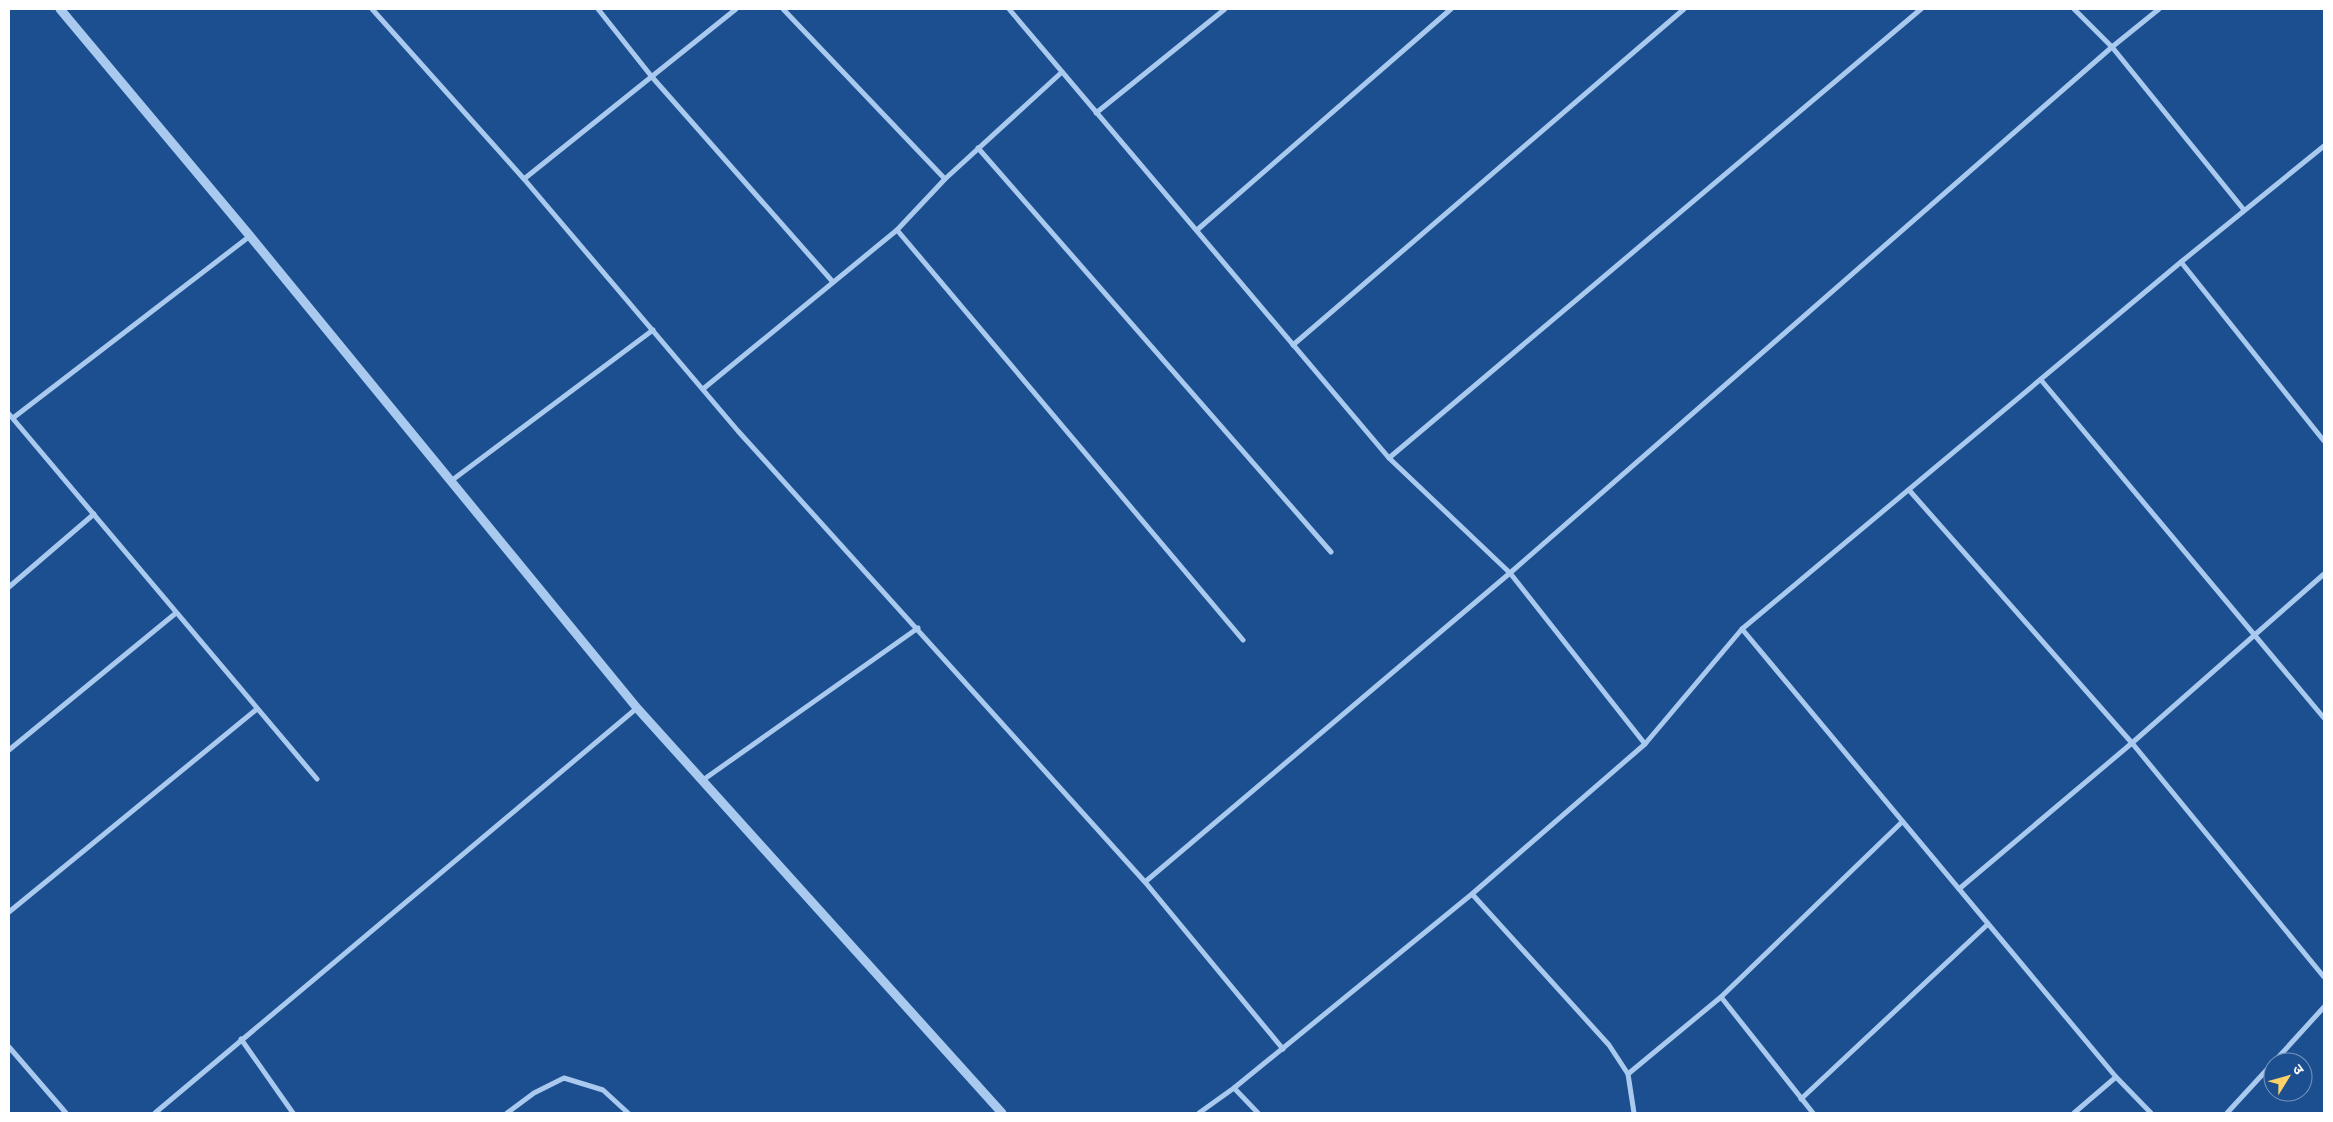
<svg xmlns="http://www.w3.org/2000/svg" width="2333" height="1122" font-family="Barlow,'Noto Sans Devanagari',sans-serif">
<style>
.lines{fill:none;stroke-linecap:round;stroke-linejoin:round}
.minor{stroke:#a9c9ee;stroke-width:5}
.tertiary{stroke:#a9c9ee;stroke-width:9}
</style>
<rect width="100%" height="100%" fill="#1b4f8f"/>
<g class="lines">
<!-- minor -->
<g class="minor">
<polyline points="372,9 524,179 738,431 1145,882 1283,1049"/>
<polyline points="598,9 652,77 833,282"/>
<polyline points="783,9 945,179"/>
<polyline points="1009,9 1389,458 1510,573 1645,744"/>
<polyline points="2074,9 2112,47 2244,210"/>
<polyline points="1096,113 1225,9"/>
<polyline points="978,148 1331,552"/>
<polyline points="524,179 736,9"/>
<polyline points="897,230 1243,640"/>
<polyline points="1197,230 1451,9"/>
<polyline points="2181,262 2324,441"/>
<polyline points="1293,345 1684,9"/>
<polyline points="2041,380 2324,718"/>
<polyline points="703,389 897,230 945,179 1062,72"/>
<polyline points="9,414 317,779"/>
<polyline points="13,418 250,236"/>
<polyline points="1389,458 1921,9"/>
<polyline points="451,481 653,330"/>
<polyline points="1909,490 2132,743 2324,977"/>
<polyline points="9,587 94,514"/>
<polyline points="1742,629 2116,1077 2151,1113"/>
<polyline points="9,750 176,613"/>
<polyline points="703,780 918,628"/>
<polyline points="1145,882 1510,573 2112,47 2159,9"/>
<polyline points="1959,889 2132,743 2324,574"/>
<polyline points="1472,894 1609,1045 1628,1074 1634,1113"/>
<polyline points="9,912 257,709"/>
<polyline points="1721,997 1813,1113"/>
<polyline points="241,1039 293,1113"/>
<polyline points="9,1047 66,1113"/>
<polyline points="2274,1062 2324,1007"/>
<polyline points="1628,1074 1721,997 1902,822"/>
<polyline points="1234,1088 1258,1113"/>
<polyline points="1801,1099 1988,924"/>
<polyline points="155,1113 637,708"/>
<polyline points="507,1113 534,1093 564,1078 603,1090 628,1113"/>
<polyline points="1199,1113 1234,1088 1472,894 1645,744 1742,629 2181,262 2324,146"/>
<polyline points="2074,1113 2116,1077"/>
<polyline points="2227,1113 2273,1063"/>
</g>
<!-- tertiary -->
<polyline class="tertiary" points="60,9 250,236 637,708 1002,1113"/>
</g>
<!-- border -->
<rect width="2333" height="1122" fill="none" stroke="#ffffff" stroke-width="20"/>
<!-- north arrow -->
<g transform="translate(2288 1077) rotate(53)"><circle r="24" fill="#1b4f8f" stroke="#7695bc"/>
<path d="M0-4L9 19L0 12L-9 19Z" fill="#ffd166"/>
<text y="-8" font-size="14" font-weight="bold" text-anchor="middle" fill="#ffffff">उ</text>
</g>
</svg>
